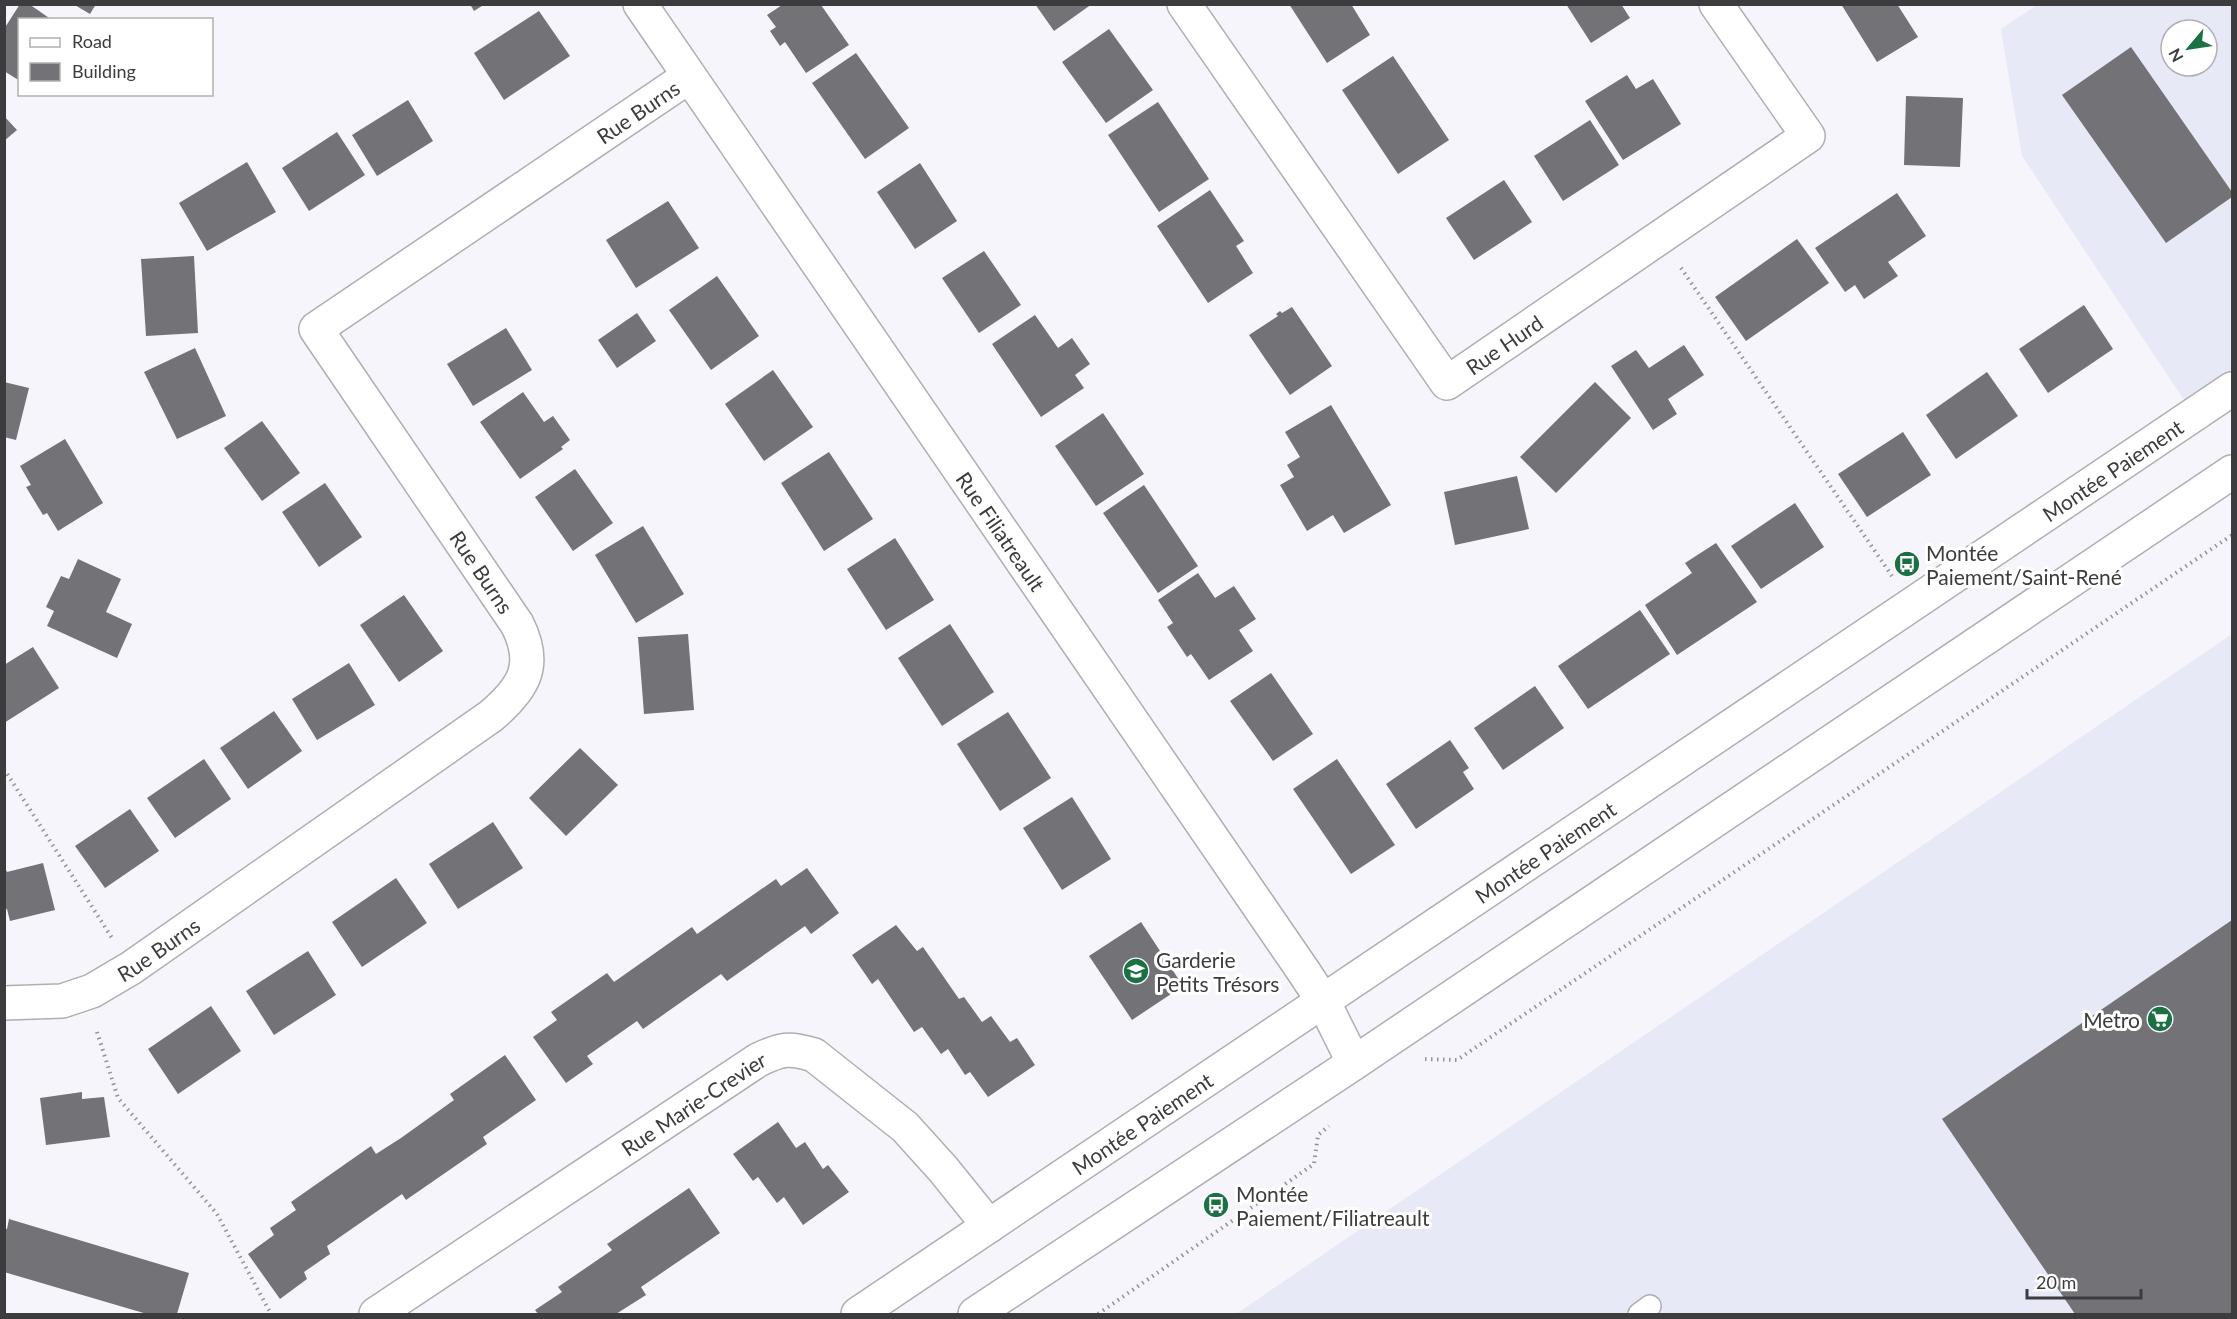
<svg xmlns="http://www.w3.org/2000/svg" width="2237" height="1319" font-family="Lato,sans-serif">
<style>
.built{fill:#e8e9f6;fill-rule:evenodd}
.building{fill:#727277}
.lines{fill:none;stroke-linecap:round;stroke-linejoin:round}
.lane-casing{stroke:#aeafb4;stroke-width:24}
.street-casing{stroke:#aeafb4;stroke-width:36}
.secondary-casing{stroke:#aeafb4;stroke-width:36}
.path{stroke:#939397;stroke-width:4;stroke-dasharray:1.5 4.5;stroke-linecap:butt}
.lane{stroke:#fff;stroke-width:21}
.street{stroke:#fff;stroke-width:33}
.secondary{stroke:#fff;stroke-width:33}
.labels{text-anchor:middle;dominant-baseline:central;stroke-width:6;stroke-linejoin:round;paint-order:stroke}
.street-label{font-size:21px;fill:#3c3c3e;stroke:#fff}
.poi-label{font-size:21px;fill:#3c3c3e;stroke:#fff;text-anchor:start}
</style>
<rect width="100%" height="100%" fill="#f5f5fb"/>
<!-- built -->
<g class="built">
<path d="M2037,5H2232V389L2194,415L2022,156L2001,29ZM2171,30H2207V66H2171Z"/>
<polygon points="2232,634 2232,1314 1236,1314"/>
</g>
<!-- building -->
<g class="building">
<polygon points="20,4 29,4 52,20 20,20 20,81 4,71 4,29"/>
<polygon points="73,4 96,4 90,14"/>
<polygon points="470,4 485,4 474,11"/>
<polygon points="1035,4 1092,4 1054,31"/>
<polygon points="1289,4 1351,4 1370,35 1327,63"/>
<polygon points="1566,4 1621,4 1630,18 1591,43"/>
<polygon points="1841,4 1897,4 1918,37 1877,62"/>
<polygon points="782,5 821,5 849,45 806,73 785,42 780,46 770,31 776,27 767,15"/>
<polygon points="539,11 570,56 504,100 474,53"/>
<polygon points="1109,29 1153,90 1106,123 1062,62"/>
<polygon points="2131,47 2232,192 2232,197 2166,243 2062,95"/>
<polygon points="856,53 909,128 865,159 812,83"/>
<polygon points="1393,56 1449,140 1398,174 1342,90"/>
<polygon points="1627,75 1636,89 1653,79 1681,124 1623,160 1585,101"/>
<polygon points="1906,96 1963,98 1960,167 1904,165"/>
<polygon points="408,100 433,141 377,176 352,135"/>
<polygon points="1158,102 1209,179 1159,212 1108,135"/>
<polygon points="4,116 17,130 4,141"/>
<polygon points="1590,120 1619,165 1563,201 1534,156"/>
<polygon points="337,132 365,175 309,211 282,168"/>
<polygon points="247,162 276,212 207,251 179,203"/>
<polygon points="920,163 957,221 915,249 877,192"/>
<polygon points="1504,180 1532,222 1474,260 1446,218"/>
<polygon points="1210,190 1244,241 1236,246 1253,273 1208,303 1157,226"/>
<polygon points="1897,193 1926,236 1888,262 1898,276 1864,299 1855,285 1845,292 1815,248"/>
<polygon points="668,201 699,248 636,288 606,240"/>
<polygon points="1797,239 1829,283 1746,341 1715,297"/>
<polygon points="984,251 1021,305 979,333 942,278"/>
<polygon points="194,256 198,333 146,336 141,259"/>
<polygon points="717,276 759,336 711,370 669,310"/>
<polygon points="2084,305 2113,349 2048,393 2019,349"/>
<polygon points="1292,307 1332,366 1290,395 1249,335 1278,316 1276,314 1280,311 1282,313"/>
<polygon points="637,313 656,341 617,368 598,340"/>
<polygon points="1035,315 1058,348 1072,338 1090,364 1075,375 1084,388 1041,417 992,344"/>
<polygon points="506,328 532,370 473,406 447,364"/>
<polygon points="1684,345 1704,375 1668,399 1677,414 1653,430 1611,366 1636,350 1649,368"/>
<polygon points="195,348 226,416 177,439 144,372"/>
<polygon points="773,370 813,427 764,461 725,404"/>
<polygon points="1987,372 2018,416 1956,459 1926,415"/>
<polygon points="4,382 29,388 16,440 4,437"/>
<polygon points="1595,382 1631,418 1556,493 1520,457"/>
<polygon points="523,392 544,422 553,416 570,440 561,447 563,449 520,479 480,422"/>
<polygon points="1331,405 1391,505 1344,533 1333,515 1307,531 1280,485 1294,477 1287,465 1300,457 1285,432"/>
<polygon points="1103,413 1144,474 1096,506 1055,446"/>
<polygon points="262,421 300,473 262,501 224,448"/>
<polygon points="1903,432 1931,475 1867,517 1838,474"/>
<polygon points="65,439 103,503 58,531 47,513 43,515 26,487 31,485 20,466"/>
<polygon points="829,452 873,519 824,551 781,483"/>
<polygon points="575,469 613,523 573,551 535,497"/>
<polygon points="1517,476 1529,529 1455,545 1444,492"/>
<polygon points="325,483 362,537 319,567 282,512"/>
<polygon points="1144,485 1198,566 1158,593 1103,513"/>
<polygon points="1795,503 1824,547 1761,589 1731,546"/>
<polygon points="643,526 684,594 636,623 595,555"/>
<polygon points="895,538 934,600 886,630 847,569"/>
<polygon points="1716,543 1757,602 1677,655 1645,605 1692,573 1685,563"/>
<polygon points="78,559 121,579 106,612 132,624 117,658 47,626 54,611 46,607 61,576 69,579"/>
<polygon points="1198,573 1215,598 1234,586 1256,619 1239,630 1253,651 1209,680 1191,654 1187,657 1167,627 1173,623 1158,600"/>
<polygon points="404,595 443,651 399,682 360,625"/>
<polygon points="1640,610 1670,654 1588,709 1558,666"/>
<polygon points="950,624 994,692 942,726 898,658"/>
<polygon points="688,634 694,710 644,714 638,637"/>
<polygon points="33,647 59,688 4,723 4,665"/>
<polygon points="349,663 375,705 317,740 292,699"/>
<polygon points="1271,673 1313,734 1273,761 1230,701"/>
<polygon points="1535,686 1564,728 1503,770 1474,728"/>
<polygon points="274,711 302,751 248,789 220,748"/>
<polygon points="1008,712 1051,778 1000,811 957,744"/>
<polygon points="1450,740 1469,768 1463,772 1474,789 1416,829 1386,784"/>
<polygon points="580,748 618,785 566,836 529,798"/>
<polygon points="204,759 231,799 175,838 147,798"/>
<polygon points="1337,759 1395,845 1351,874 1293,789"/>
<polygon points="1072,797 1111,859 1062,890 1023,828"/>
<polygon points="130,809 159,851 105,888 75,846"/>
<polygon points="493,822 523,868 458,909 429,864"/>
<polygon points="43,863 55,910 10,921 7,909 4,910 4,866 7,872"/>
<polygon points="807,868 839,913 811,934 805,926 727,981 721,974 643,1029 637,1021 587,1056 593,1064 566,1083 533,1037 557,1020 551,1012 607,973 614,982 692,927 697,934 776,879 781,886"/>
<polygon points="396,878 427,923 362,967 332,922"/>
<polygon points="2232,920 2232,1314 2075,1314 1942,1119"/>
<polygon points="1141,922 1183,986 1132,1020 1089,956"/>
<polygon points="896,925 917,951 923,947 959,999 964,997 982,1022 991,1016 1010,1042 1017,1038 1035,1065 988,1097 970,1072 965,1075 948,1049 941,1054 922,1027 914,1032 878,979 872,984 852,955"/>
<polygon points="308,951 336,995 274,1035 246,991"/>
<polygon points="211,1006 241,1051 178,1094 148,1049"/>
<polygon points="505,1055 536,1100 483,1137 487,1144 432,1182 406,1200 402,1194 327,1246 330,1254 304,1272 307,1279 280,1299 248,1254 274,1235 270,1228 296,1210 291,1202 371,1146 376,1154 401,1138 454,1100 450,1094"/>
<polygon points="82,1092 82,1099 104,1097 110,1137 46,1145 40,1098"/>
<polygon points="778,1122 796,1148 805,1142 823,1169 828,1165 849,1192 803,1225 784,1197 777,1203 758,1177 753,1181 733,1154"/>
<polygon points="689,1188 720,1233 641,1287 646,1295 616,1314 538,1314 535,1310 562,1292 558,1287 612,1250 607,1244"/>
<polygon points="9,1219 189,1273 177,1314 147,1314 4,1272 4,1228 7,1229"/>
</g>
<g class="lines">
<!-- lane casing -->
<g class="lane-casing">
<polyline id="lane" points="1639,1314 1650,1306"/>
</g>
<!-- street casing -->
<g class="street-casing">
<g id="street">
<path id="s1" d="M640,4L1304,972L1323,1001L1354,1063"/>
<path id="s2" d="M1184,4L1447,383L1808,136L1716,4"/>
<path id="s3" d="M4,1003L62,1001L92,991L131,968L491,716C524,688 538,665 517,624L316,329L688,77"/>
<path id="s4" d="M376,1314L758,1060C781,1049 789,1047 814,1055L905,1127L943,1169L989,1226"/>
</g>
</g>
<!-- secondary casing -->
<g class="secondary-casing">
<g id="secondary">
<path id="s5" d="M858,1314L2232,389"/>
<polyline points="975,1314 1354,1063 2232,472"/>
</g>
</g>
<!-- path -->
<g class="path">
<polyline points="1681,268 1892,576"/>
<polyline points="4,769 112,938"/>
<polyline points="97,1032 118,1098 217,1214 271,1314"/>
<polyline points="1425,1059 1457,1060 2232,535"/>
<polyline points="1098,1314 1314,1164 1318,1135 1329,1126"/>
</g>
<!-- lane -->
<use href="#lane" class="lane"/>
<!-- street -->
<use href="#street" class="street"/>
<!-- secondary -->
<use href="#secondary" class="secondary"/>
</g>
<!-- icons -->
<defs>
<g id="bus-disc" transform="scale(1.35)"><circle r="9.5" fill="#1b7143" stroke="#fff"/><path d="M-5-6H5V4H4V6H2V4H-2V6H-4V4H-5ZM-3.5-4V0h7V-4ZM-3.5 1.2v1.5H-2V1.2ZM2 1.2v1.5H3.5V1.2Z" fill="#fff"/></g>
<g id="school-disc" transform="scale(1.35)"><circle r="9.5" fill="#1b7143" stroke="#fff"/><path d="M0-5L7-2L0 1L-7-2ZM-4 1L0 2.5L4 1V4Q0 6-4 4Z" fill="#fff"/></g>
<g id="supermarket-disc" transform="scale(1.35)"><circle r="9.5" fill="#1b7143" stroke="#fff"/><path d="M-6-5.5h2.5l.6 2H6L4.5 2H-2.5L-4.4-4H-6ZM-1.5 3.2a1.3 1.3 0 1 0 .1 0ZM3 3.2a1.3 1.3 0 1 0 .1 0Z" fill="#fff"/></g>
</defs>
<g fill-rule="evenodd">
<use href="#bus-disc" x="1907" y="564"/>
<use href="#school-disc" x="1136" y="971"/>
<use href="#supermarket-disc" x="2160" y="1019"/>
<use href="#bus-disc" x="1216" y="1205"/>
</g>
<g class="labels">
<!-- street labels -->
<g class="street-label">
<text stroke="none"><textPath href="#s3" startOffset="1426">Rue Burns</textPath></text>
<text stroke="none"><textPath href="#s2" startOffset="530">Rue Hurd</textPath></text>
<text stroke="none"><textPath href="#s5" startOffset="1512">Montée Paiement</textPath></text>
<text stroke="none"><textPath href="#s1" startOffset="639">Rue Filiatreault</textPath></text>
<text transform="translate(482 572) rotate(56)">Rue Burns</text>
<text stroke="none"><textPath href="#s5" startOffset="828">Montée Paiement</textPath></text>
<text stroke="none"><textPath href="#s3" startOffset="168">Rue Burns</textPath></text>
<text stroke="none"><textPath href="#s4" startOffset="381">Rue Marie-Crevier</textPath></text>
<text stroke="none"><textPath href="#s5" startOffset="342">Montée Paiement</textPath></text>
</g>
<!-- poi labels -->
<g class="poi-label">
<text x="1926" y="552">Montée<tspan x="1926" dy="24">Paiement/Saint-René</tspan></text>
<text x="1156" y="959">Garderie<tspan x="1156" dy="24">Petits Trésors</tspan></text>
<text x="2140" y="1019" text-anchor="end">Metro</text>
<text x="1236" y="1193">Montée<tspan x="1236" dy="24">Paiement/Filiatreault</tspan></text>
</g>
</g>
<!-- border -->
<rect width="2237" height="1319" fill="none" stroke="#3c3c3e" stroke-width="12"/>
<!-- legend -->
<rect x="18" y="18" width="195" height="78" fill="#ffffff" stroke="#b1b1b2" stroke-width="1.5"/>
<rect x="30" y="38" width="30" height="9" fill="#ffffff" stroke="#b1b1b2" stroke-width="1.5"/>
<text x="72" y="48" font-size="18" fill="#3c3c3e">Road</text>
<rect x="30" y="63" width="30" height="18" fill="#727277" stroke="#b1b1b2" stroke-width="1.5"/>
<text x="72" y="78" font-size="18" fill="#3c3c3e">Building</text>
<!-- north arrow -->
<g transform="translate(2189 48) rotate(241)"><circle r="28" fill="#ffffff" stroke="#b1b1b2" stroke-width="1.5"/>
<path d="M0-4.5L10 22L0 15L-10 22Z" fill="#1b7143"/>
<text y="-9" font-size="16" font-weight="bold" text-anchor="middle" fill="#3c3c3e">N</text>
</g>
<!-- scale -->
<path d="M2027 1289v9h114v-9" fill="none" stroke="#3c3c3e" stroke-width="3"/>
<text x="2036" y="1289" font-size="18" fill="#3c3c3e" stroke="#ffffff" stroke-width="4.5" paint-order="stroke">20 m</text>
</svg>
